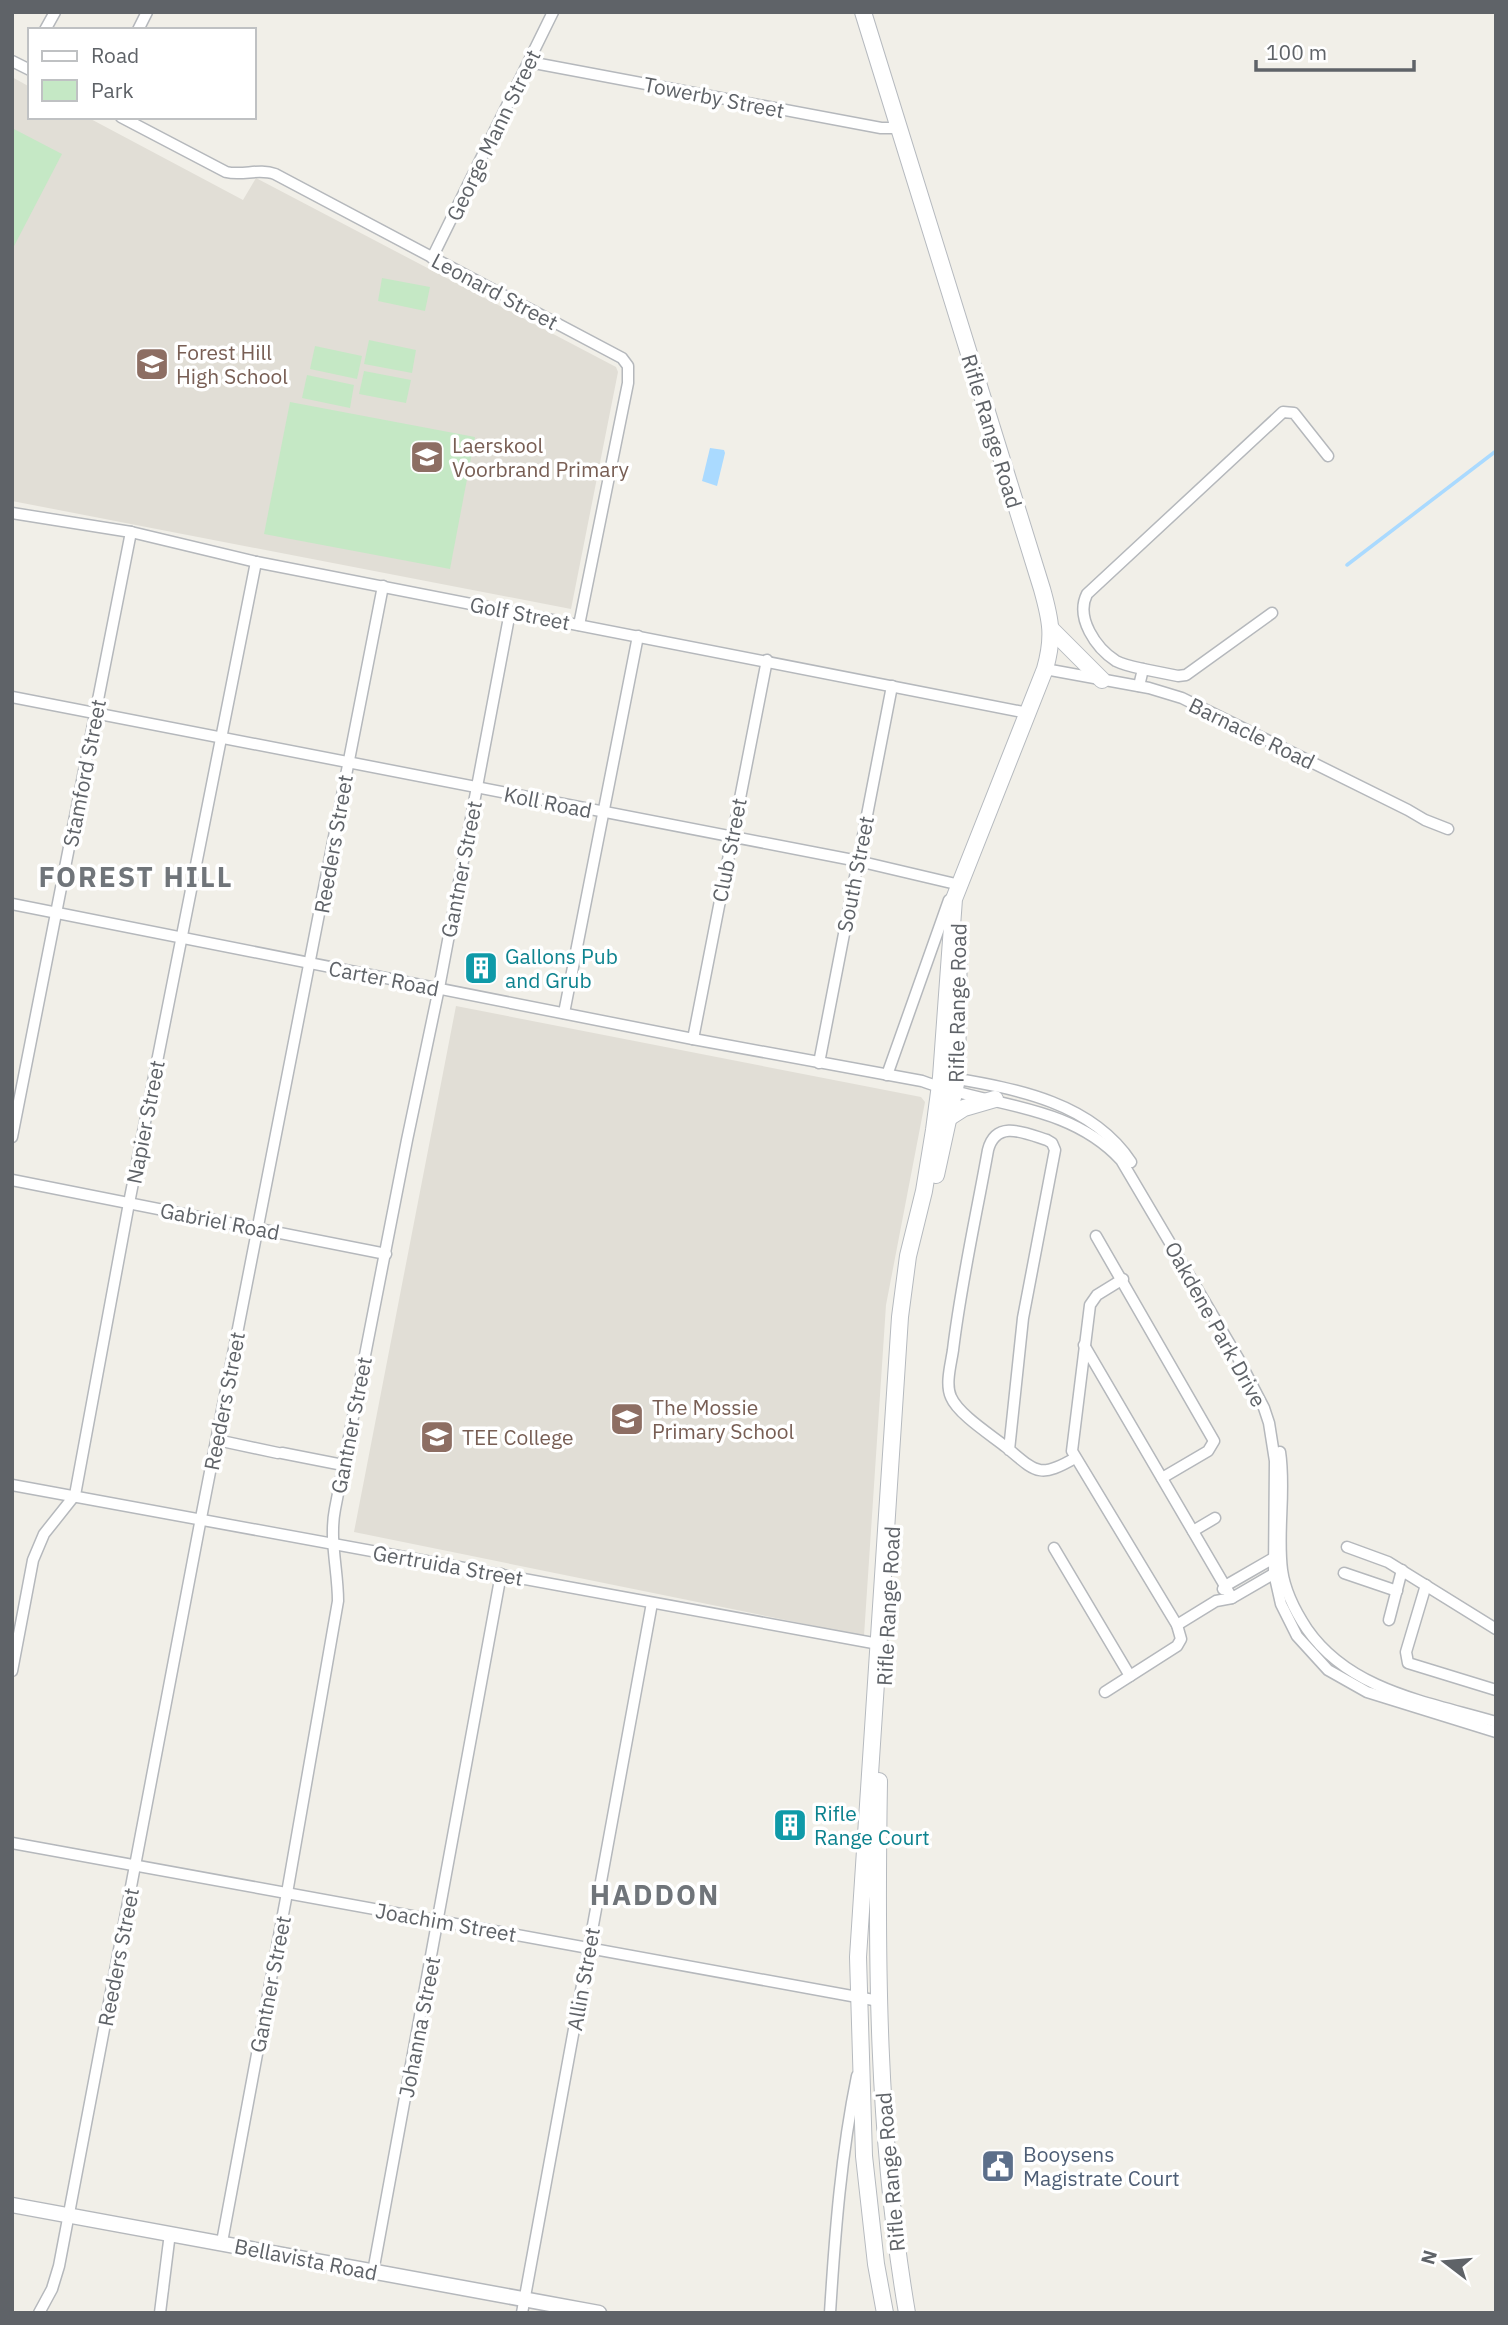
<svg xmlns="http://www.w3.org/2000/svg" width="1508" height="2325" font-family="'IBM Plex Sans',sans-serif">
<style>
.education{fill:#e1ded6}
.green{fill:#c5e8c5}
.water{fill:#aadaff}
.lines{fill:none;stroke-linecap:round;stroke-linejoin:round}
.stream{stroke:#aadaff;stroke-width:3.5}
.minor-casing{stroke:#b5b8bc;stroke-width:13}
.tertiary-casing{stroke:#b5b8bc;stroke-width:17}
.secondary-casing{stroke:#b6babf;stroke-width:18}
.minor{stroke:#fff;stroke-width:10}
.tertiary{stroke:#fff;stroke-width:14}
.secondary{stroke:#fff;stroke-width:16}
.labels{text-anchor:middle;dominant-baseline:central;stroke-width:7;stroke-linejoin:round;paint-order:stroke}
.street-label{font-size:21px;fill:#5f6368;stroke:#fff}
.education-label{font-size:21px;fill:#785e54;stroke:#fff;text-anchor:start}
.culture-label{font-size:21px;fill:#0d838f;stroke:#fff;text-anchor:start}
.service-label{font-size:21px;fill:#4e5e75;stroke:#fff;text-anchor:start}
.district-label{font-size:28px;font-weight:bold;letter-spacing:2px;fill:#70757a;stroke:#fff}
</style>
<rect width="100%" height="100%" fill="#f1efe8"/>
<!-- education -->
<g class="education">
<polygon points="12,77 30,87 30,117 87,117 243,200 256,178 616,367 618,372 571,609 12,501"/>
<polygon points="456,1006 921,1097 925,1102 886,1305 864,1636 354,1532"/>
</g>
<!-- green -->
<g class="green">
<polygon points="12,128 62,154 12,250"/>
<polygon points="382,278 430,287 425,311 378,301"/>
<polygon points="369,340 416,350 412,373 364,364"/>
<polygon points="315,346 362,356 357,379 310,369"/>
<polygon points="364,371 411,380 406,403 359,394"/>
<polygon points="307,375 354,385 350,408 302,398"/>
<polygon points="290,402 475,437 450,569 264,534"/>
</g>
<!-- water -->
<polygon class="water" points="710,448 724,450 725,453 717,486 702,481"/>
<g class="lines">
<!-- stream -->
<polyline class="stream" points="1347,565 1496,451"/>
<!-- minor casing -->
<g class="minor-casing">
<g id="minor">
<polyline points="45,30 55,12"/>
<polyline points="138,30 147,12"/>
<polyline points="12,61 30,70"/>
<polyline points="529,62 881,128 900,128"/>
<path d="M121,117L226,172C243,176 259,168 275,174L622,358L628,366V383L579,625"/>
<polyline points="432,258 553,12"/>
<polyline points="12,513 131,532 256,562 1028,713"/>
<polyline points="1045,669 1149,688 1182,698 1408,810 1425,820 1448,829"/>
<polyline points="1143,669 1178,676 1186,675 1272,613"/>
<path d="M1139,686L1143,669C1134,667 1124,665 1116,661C1096,648 1075,618 1087,594L1283,412L1294,413L1328,456"/>
<polyline points="12,697 858,861 960,885"/>
<path d="M12,904L693,1039L922,1081C990,1107 1068,1103 1121,1160L1238,1358L1264,1408L1269,1423L1275,1461L1274,1573L1281,1604L1297,1636L1328,1670L1367,1692L1496,1732"/>
<polyline points="564,1013 638,636"/>
<polyline points="693,1039 767,660"/>
<polyline points="819,1063 892,686"/>
<polyline points="887,1075 949,900"/>
<path d="M952,1078C1018,1089 1092,1103 1131,1162"/>
<polyline points="12,1137 131,532"/>
<polyline points="12,1180 386,1254"/>
<polyline points="1096,1236 1214,1441 1208,1451 1162,1478"/>
<polyline points="1084,1345 1232,1598"/>
<polyline points="217,1440 278,1453"/>
<path d="M1009,1450L1023,1318L1055,1150L1052,1143L1047,1140C1025,1133 996,1119 988,1150C976,1217 961,1283 953,1350C951,1364 945,1384 951,1397C958,1414 991,1435 1006,1447C1036,1472 1039,1479 1075,1458"/>
<path d="M1280,1452C1286,1491 1277,1531 1282,1570C1285,1592 1295,1611 1307,1629C1350,1691 1428,1702 1496,1722"/>
<polyline points="282,1453 343,1465"/>
<polyline points="12,1485 884,1645"/>
<polyline points="1193,1531 1215,1518"/>
<polyline points="1347,1547 1388,1562 1496,1629"/>
<polyline points="1054,1548 1130,1676"/>
<polyline points="1344,1573 1397,1591"/>
<polyline points="1426,1585 1406,1652 1408,1663 1496,1690"/>
<polyline points="1223,1589 1225,1586 1277,1556"/>
<polyline points="1389,1620 1402,1570"/>
<polyline points="1177,1625 1216,1601 1232,1598 1280,1570"/>
<polyline points="12,1671 33,1560 44,1534 75,1495 129,1203 256,562"/>
<polyline points="1105,1692 1177,1646 1181,1639 1177,1625 1072,1451 1090,1305 1097,1295 1123,1279"/>
<polyline points="12,1843 879,2001"/>
<path d="M222,2242L287,1893L338,1601C338,1570 329,1540 335,1509L407,1140L439,988L510,612"/>
<polyline points="373,2272 501,1574"/>
<polyline points="39,2313 52,2289 59,2266 201,1518 383,586"/>
<polyline points="160,2313 170,2233"/>
<polyline points="522,2313 652,1603"/>
<path d="M830,2313C835,2233 841,2154 857,2076"/>
</g>
</g>
<!-- tertiary casing -->
<g class="tertiary-casing">
<polyline id="tertiary" points="12,2205 599,2313"/>
</g>
<!-- secondary casing -->
<g class="secondary-casing">
<g id="secondary">
<path d="M863,12L1042,589C1051,621 1054,637 1045,669L954,899L941,1077L934,1130L924,1191L908,1256L900,1317L858,1957L864,2156L876,2264L885,2313"/>
<polyline points="1052,630 1102,680"/>
<polyline points="950,1117 964,1108 995,1099"/>
<polyline points="936,1175 957,1079 959,937"/>
<path d="M879,1781C876,1959 877,2137 907,2313"/>
</g>
</g>
<!-- minor -->
<use href="#minor" class="minor"/>
<!-- tertiary -->
<use href="#tertiary" class="tertiary"/>
<!-- secondary -->
<use href="#secondary" class="secondary"/>
</g>
<!-- icons -->
<defs>
<g id="school-square" transform="scale(1.75)"><rect x="-9" y="-9" width="18" height="18" rx="4" fill="#8d6e63" stroke="#fff"/><path d="M0-5L7-2L0 1L-7-2ZM-4 1L0 2.5L4 1V4Q0 6-4 4Z" fill="#fff"/></g>
<g id="building-square" transform="scale(1.75)"><rect x="-9" y="-9" width="18" height="18" rx="4" fill="#0f9aa8" stroke="#fff"/><path d="M-4-6H4V6H1V3H-1V6H-4ZM-2.5-4.3h1.7v1.8h-1.7ZM.8-4.3h1.7v1.8H.8ZM-2.5-1h1.7V.8h-1.7ZM.8-1h1.7V.8H.8Z" fill="#fff"/></g>
<g id="university-square" transform="scale(1.75)"><rect x="-9" y="-9" width="18" height="18" rx="4" fill="#8d6e63" stroke="#fff"/><path d="M0-5L7-2L0 1L-7-2ZM-4 1L0 2.5L4 1V4Q0 6-4 4Z" fill="#fff"/></g>
<g id="civic-square" transform="scale(1.75)"><rect x="-9" y="-9" width="18" height="18" rx="4" fill="#5c6f8a" stroke="#fff"/><path d="M-.6-6.5H3V-4.5H.6V-3L4-1V1h2V6H-6V1h2V-1L-.6-3ZM-1.2 2.5V6h2.4V2.5Z" fill="#fff"/></g>
</defs>
<g fill-rule="evenodd">
<use href="#school-square" x="152" y="364"/>
<use href="#school-square" x="427" y="457"/>
<use href="#building-square" x="481" y="968"/>
<use href="#school-square" x="627" y="1419"/>
<use href="#university-square" x="437" y="1437"/>
<use href="#building-square" x="790" y="1825"/>
<use href="#civic-square" x="998" y="2166"/>
</g>
<g class="labels">
<!-- street labels -->
<g class="street-label">
<text transform="translate(714 97) rotate(11)">Towerby Street</text>
<text transform="translate(493 135) rotate(-64)">George Mann Street</text>
<text transform="translate(495 291) rotate(28)">Leonard Street</text>
<text transform="translate(992 431) rotate(73)">Rifle Range Road</text>
<text transform="translate(520 613) rotate(11)">Golf Street</text>
<text transform="translate(1252 733) rotate(26)">Barnacle Road</text>
<text transform="translate(84 773) rotate(-79)">Stamford Street</text>
<text transform="translate(548 802) rotate(11)">Koll Road</text>
<text transform="translate(333 844) rotate(-80)">Reeders Street</text>
<text transform="translate(729 850) rotate(-79)">Club Street</text>
<text transform="translate(461 869) rotate(-79)">Gantner Street</text>
<text transform="translate(855 874) rotate(-79)">South Street</text>
<text transform="translate(384 978) rotate(11)">Carter Road</text>
<text transform="translate(957 1003) rotate(-89)">Rifle Range Road</text>
<text transform="translate(145 1122) rotate(-79)">Napier Street</text>
<text transform="translate(220 1221) rotate(11)">Gabriel Road</text>
<text transform="translate(1216 1324) rotate(61)">Oakdene Park Drive</text>
<text transform="translate(224 1401) rotate(-79)">Reeders Street</text>
<text transform="translate(351 1425) rotate(-79)">Gantner Street</text>
<text transform="translate(448 1565) rotate(10)">Gertruida Street</text>
<text transform="translate(888 1606) rotate(-87)">Rifle Range Road</text>
<text transform="translate(446 1922) rotate(10)">Joachim Street</text>
<text transform="translate(118 1957) rotate(-79)">Reeders Street</text>
<text transform="translate(583 1979) rotate(-80)">Allin Street</text>
<text transform="translate(270 1984) rotate(-79)">Gantner Street</text>
<text transform="translate(419 2027) rotate(-79)">Johanna Street</text>
<text transform="translate(890 2172) rotate(-95)">Rifle Range Road</text>
<text transform="translate(306 2259) rotate(11)">Bellavista Road</text>
</g>
<!-- education labels -->
<g class="education-label">
<text x="176" y="352">Forest Hill<tspan x="176" dy="24">High School</tspan></text>
<text x="452" y="445">Laerskool<tspan x="452" dy="24">Voorbrand Primary</tspan></text>
<text x="652" y="1407">The Mossie<tspan x="652" dy="24">Primary School</tspan></text>
<text x="462" y="1437">TEE College</text>
</g>
<!-- culture labels -->
<g class="culture-label">
<text x="505" y="956">Gallons Pub<tspan x="505" dy="24">and Grub</tspan></text>
<text x="814" y="1813">Rifle<tspan x="814" dy="24">Range Court</tspan></text>
</g>
<!-- service labels -->
<g class="service-label">
<text x="1023" y="2154">Booysens<tspan x="1023" dy="24">Magistrate Court</tspan></text>
</g>
<!-- district labels -->
<g class="district-label">
<text x="136" y="876">FOREST HILL</text>
<text x="655" y="1894">HADDON</text>
</g>
</g>
<!-- border -->
<rect width="1508" height="2325" fill="none" stroke="#5f6368" stroke-width="28"/>
<!-- legend -->
<rect x="28" y="28" width="228" height="91" fill="#ffffff" stroke="#bfc1c3" stroke-width="2"/>
<rect x="42" y="51" width="35" height="10" fill="#ffffff" stroke="#bfc1c3" stroke-width="2"/>
<text x="91" y="63" font-size="21" fill="#5f6368">Road</text>
<rect x="42" y="80" width="35" height="21" fill="#c5e8c5" stroke="#bfc1c3" stroke-width="2"/>
<text x="91" y="98" font-size="21" fill="#5f6368">Park</text>
<!-- north arrow -->
<g transform="translate(1445 2262) rotate(286)" stroke="#ffffff" stroke-width="5" paint-order="stroke">
<path d="M0-5L12 26L0 18L-12 26Z" fill="#5f6368"/>
<text y="-10" font-size="19" font-weight="bold" text-anchor="middle" fill="#5f6368">N</text>
</g>
<!-- scale -->
<path d="M1256 60v10h158v-10" fill="none" stroke="#5f6368" stroke-width="3.5"/>
<text x="1266" y="60" font-size="21" fill="#5f6368" stroke="#ffffff" stroke-width="5" paint-order="stroke">100 m</text>
</svg>
